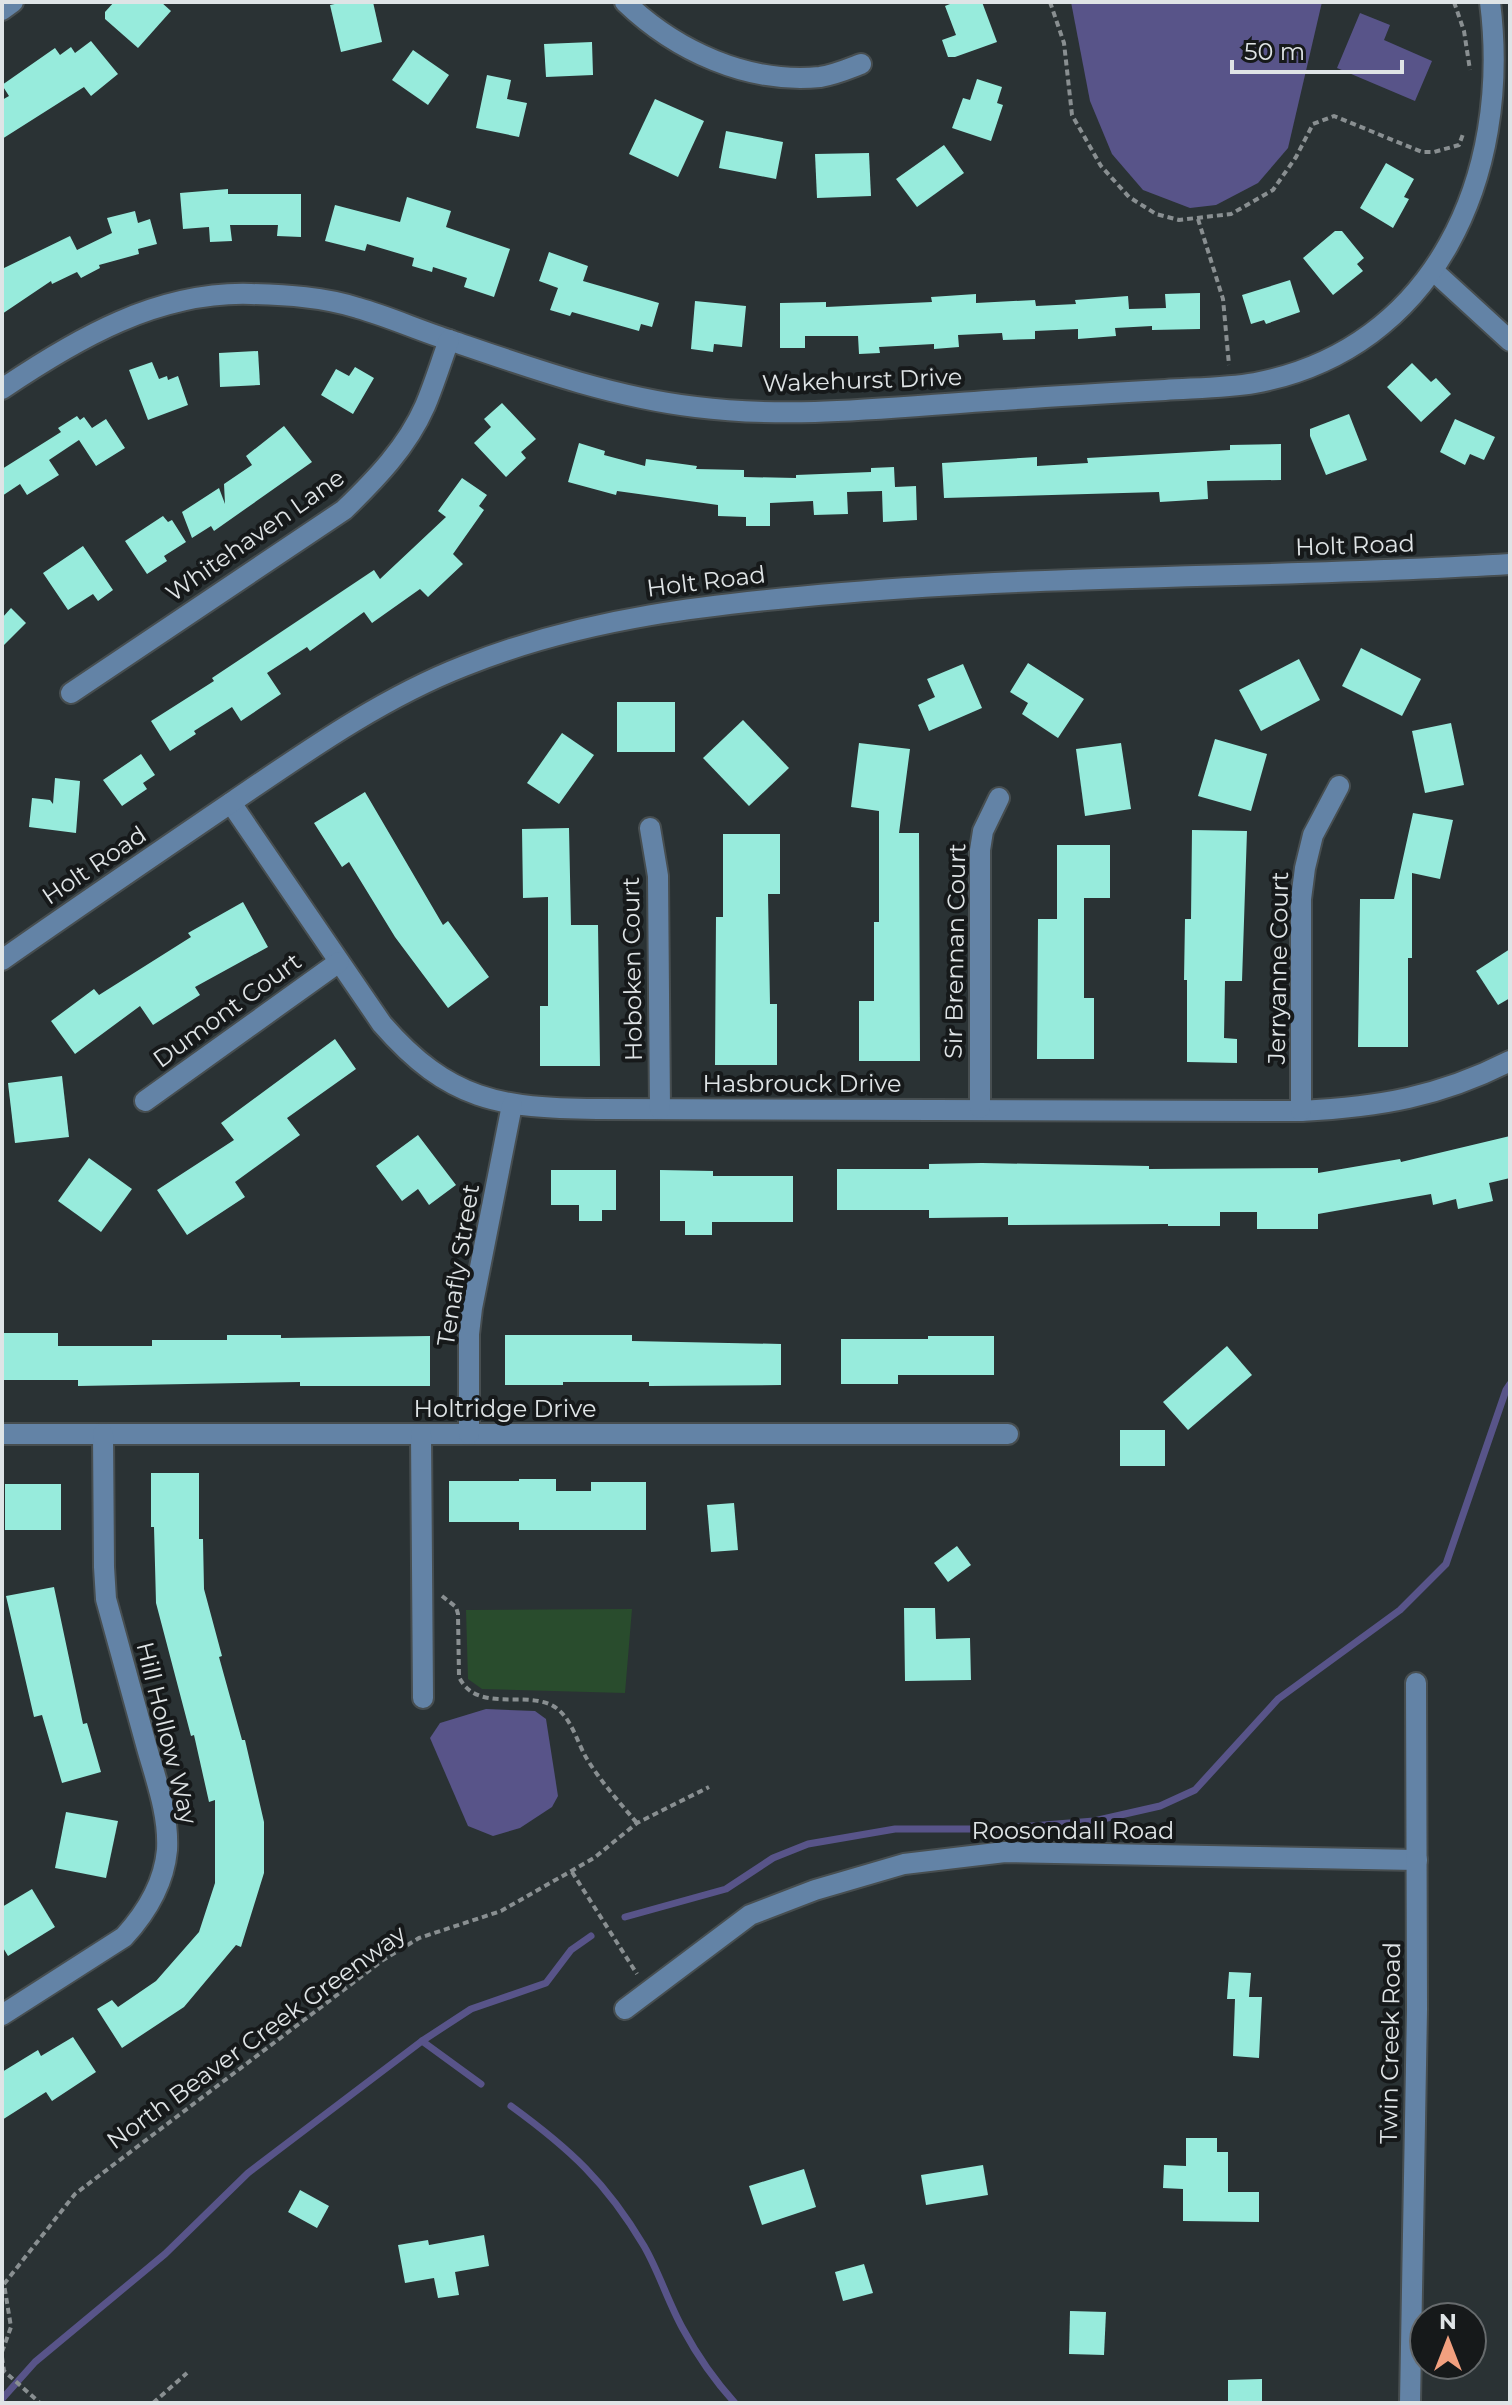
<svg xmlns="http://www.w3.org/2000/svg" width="1512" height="2405" font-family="Montserrat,sans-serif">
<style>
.green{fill:#294c2d}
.water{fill:#585489}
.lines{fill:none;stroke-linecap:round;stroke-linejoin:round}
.stream{stroke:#585489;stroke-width:7}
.building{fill:#97ebdc}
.minor-casing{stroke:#474e50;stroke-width:24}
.path{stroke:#898f91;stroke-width:4;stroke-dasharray:6 4;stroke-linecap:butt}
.minor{stroke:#6383a6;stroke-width:20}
.labels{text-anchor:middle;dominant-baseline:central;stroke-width:8;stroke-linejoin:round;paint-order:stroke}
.street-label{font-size:24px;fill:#dfe4e6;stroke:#16191a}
</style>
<rect width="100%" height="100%" fill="#2a3234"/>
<!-- green -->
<polygon class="green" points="632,1609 625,1693 482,1689 468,1679 466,1610"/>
<!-- water -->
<g class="water">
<polygon points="1071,2 1322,2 1288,148 1258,183 1216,205 1190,208 1143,190 1112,154 1090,101"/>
<polygon points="1360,13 1390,25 1384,40 1432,61 1415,101 1337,68"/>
<polygon points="486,1709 535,1711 546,1719 558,1796 552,1807 520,1828 493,1836 468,1826 430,1738 440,1723"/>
</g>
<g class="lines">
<!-- stream -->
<g class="stream">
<polyline points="625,1917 726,1889 773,1858 808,1844 895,1829 995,1829 1094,1821 1160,1806 1195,1790 1278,1699 1400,1610 1446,1564 1506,1390 1510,1384"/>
<polyline points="422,2041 481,2084"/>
<path d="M511,2106C570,2149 606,2182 644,2246C659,2272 668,2302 683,2329C697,2355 715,2381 735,2403"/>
<polyline points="2,2399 35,2362 165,2254 248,2173 422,2041 471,2009 546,1983 571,1950 591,1936"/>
</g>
</g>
<!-- building -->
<g class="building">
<polygon points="114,2 161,2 171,11 138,48 105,19 105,12"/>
<polygon points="344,2 373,2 382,42 341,52 330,5"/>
<polygon points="955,2 982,2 997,42 955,57 948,57 942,40 956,35 945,6"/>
<polygon points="91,41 118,74 91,96 84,87 2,139 2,100 9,96 2,85 55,48 60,55 71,47 75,53"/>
<polygon points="592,42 593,75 546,77 544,44"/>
<polygon points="413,50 449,75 428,105 392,80"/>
<polygon points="487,75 511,80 507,99 527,103 519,137 476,128"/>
<polygon points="977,79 1002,87 997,103 1003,105 991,141 952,128 963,98 970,100"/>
<polygon points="655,99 704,121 678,177 629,154"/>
<polygon points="726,131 783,142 776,179 719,168"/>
<polygon points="944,145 964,173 917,207 896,179"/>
<polygon points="869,153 871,196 817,198 815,154"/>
<polygon points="1386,163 1414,179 1404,197 1409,199 1393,228 1360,208"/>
<polygon points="228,189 228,194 301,194 301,237 277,236 278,225 230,225 232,241 210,242 209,227 183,229 180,193"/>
<polygon points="407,197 451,211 446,227 510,249 494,297 464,287 467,278 433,267 432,272 412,266 414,258 367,244 365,251 325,241 335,205 400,222"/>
<polygon points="135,211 138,223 150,219 157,244 138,249 139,254 99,265 100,268 81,278 77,272 52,284 51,281 2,314 2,269 70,236 77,250 112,233 107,218"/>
<polygon points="1335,231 1342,231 1364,258 1357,264 1363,271 1333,295 1303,258"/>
<polygon points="549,252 588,266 583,281 659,303 652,327 641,324 639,331 572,312 570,316 550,310 558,288 539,281"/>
<polygon points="1290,280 1300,312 1266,324 1264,320 1251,324 1242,295"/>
<polygon points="1200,293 1200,329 1152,330 1152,326 1115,328 1116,336 1078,339 1078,329 1035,331 1035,339 1003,340 1002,333 958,335 959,347 934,349 934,344 879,347 880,353 859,354 858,336 805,336 805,348 780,348 780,303 826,302 826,307 932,302 931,297 976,294 976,303 1035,300 1036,306 1076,304 1075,300 1128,296 1129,309 1166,308 1165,294"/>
<polygon points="695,301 746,306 742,347 714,344 713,352 691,349"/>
<polygon points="258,351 260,385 220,387 219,353"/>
<polygon points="152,362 159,379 167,376 168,380 178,376 188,405 148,420 129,370"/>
<polygon points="1412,363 1431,382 1436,378 1451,394 1421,422 1387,387"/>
<polygon points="355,367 374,378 353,414 321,395 336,369 349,376"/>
<polygon points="502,403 536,439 521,452 526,458 506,477 474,443 491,427 484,419"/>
<polygon points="1349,414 1367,460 1326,475 1310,436 1310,429"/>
<polygon points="77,416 80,420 84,417 92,428 106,419 125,448 96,466 79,440 49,460 59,475 27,495 20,484 2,496 2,469 61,432 58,428"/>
<polygon points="1455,419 1495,437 1484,460 1470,454 1465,465 1440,452"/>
<polygon points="284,426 312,462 214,531 211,526 192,538 182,512 219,488 225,504 224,484 252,465 246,456"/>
<polygon points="579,443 605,451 604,455 645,466 646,459 697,466 696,469 744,470 744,477 796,478 796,475 871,472 871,468 894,467 895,487 916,486 917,520 883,522 882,491 847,492 848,514 814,515 813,501 770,503 770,526 746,526 746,517 718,516 718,505 617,491 616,495 568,482"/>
<polygon points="1281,444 1281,480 1207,481 1208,499 1160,502 1159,492 944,498 942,463 1037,457 1037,466 1088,463 1087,458 1230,450 1230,445"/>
<polygon points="462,478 487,495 479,506 484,510 453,554 463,564 428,597 420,589 372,623 364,612 310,651 307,647 267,673 281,694 241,721 232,707 194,731 196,734 170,751 151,721 214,681 212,678 374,570 380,579 446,517 438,511"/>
<polygon points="163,516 168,522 172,520 186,542 164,556 167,561 147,574 125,541"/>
<polygon points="83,546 113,590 98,601 93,594 68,610 43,573"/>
<polygon points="11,608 26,623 2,647 2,618"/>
<polygon points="1361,648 1421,679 1402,716 1342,686"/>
<polygon points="1299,659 1320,700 1261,731 1239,690"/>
<polygon points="1028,663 1084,699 1058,738 1022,714 1028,703 1010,692"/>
<polygon points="963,664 982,708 929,731 918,705 935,697 927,679"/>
<rect x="617" y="702" width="58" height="50"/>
<polygon points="743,720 789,768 749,806 703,758"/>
<polygon points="1451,723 1464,785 1425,793 1412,731"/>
<polygon points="562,733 594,755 559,804 527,783"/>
<polygon points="1215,739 1267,754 1251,811 1198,796"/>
<polygon points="859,743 910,749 899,833 919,833 920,1061 859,1061 859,1001 874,1001 874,922 879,922 879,811 851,807"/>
<polygon points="1121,743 1131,809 1085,816 1076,749"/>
<polygon points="141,754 155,775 143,783 147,789 122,806 103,780"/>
<polygon points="55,778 80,781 76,833 29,827 32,798 50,800 53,804"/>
<polygon points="365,792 443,925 448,921 489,977 448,1008 395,937 349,862 342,867 314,823"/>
<polygon points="1413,813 1453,820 1440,879 1412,873 1412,958 1408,958 1408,1047 1358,1047 1360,899 1394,899"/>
<polygon points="569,828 571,925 598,925 600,1066 540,1066 540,1006 548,1006 548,897 523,898 522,829"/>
<polygon points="1192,830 1247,831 1242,981 1225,981 1224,1038 1237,1039 1237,1063 1187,1062 1187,980 1184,980 1185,919 1191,919"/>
<polygon points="723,834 780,834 780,894 768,894 770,1004 777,1004 777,1065 715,1065 716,917 723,917"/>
<polygon points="1057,845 1110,845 1110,898 1084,898 1084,998 1094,998 1094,1059 1037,1059 1038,919 1057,919"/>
<polygon points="243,902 268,947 195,987 200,995 153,1025 140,1006 75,1054 51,1021 94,989 99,995 191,937 188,933"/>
<polygon points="1510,949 1510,998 1498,1005 1476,971"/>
<polygon points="335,1039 356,1069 287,1118 300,1135 235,1182 245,1197 187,1235 157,1190 234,1140 221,1123"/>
<polygon points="62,1076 69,1137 15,1143 8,1083"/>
<polygon points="418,1135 456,1185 429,1205 418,1189 402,1201 376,1166"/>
<polygon points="1510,1136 1510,1178 1489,1183 1493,1201 1458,1209 1456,1199 1433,1205 1431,1194 1318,1214 1318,1229 1257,1229 1257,1212 1220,1212 1220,1226 1168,1226 1168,1224 1008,1225 1008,1217 929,1218 929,1210 837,1210 837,1169 929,1169 929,1164 982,1163 1149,1166 1149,1169 1318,1168 1318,1173 1400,1159 1401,1162"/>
<polygon points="89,1158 132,1189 101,1232 58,1201"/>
<polygon points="551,1170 616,1170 616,1210 602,1210 602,1221 579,1221 579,1205 551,1205"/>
<polygon points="660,1170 713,1171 713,1176 793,1176 793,1222 712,1222 712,1235 685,1235 685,1221 660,1221"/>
<polygon points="4,1333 58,1333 58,1346 152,1346 152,1340 227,1340 227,1335 281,1335 281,1338 430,1336 430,1386 300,1386 300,1382 78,1386 78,1380 4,1380"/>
<polygon points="505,1335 632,1335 632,1341 781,1344 781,1385 649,1386 649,1382 563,1382 563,1385 505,1385"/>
<polygon points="928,1336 994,1336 994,1375 898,1375 898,1384 841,1384 841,1339 928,1339"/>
<polygon points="1227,1346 1252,1375 1188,1430 1163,1402"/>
<rect x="1120" y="1430" width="45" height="36"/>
<polygon points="151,1473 199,1473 199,1539 203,1539 204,1589 222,1656 219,1657 242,1740 245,1740 264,1822 264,1873 241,1947 236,1945 184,2007 122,2048 97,2009 112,2000 118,2007 156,1981 199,1932 215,1883 215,1800 209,1802 194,1735 191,1736 156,1603 154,1527 151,1527"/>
<polygon points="519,1479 556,1479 556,1491 591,1491 591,1482 646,1482 646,1530 519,1530 519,1522 449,1522 449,1481 519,1481"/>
<rect x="5" y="1484" width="56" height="46"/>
<polygon points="734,1503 738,1550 711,1552 707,1505"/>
<polygon points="957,1546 971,1565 948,1582 934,1563"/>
<polygon points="54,1587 83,1724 87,1723 101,1772 62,1783 42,1715 34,1717 6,1596"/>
<polygon points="904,1608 935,1608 936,1639 970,1638 971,1680 905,1681"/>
<polygon points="66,1812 118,1821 106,1878 55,1868"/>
<polygon points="32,1889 55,1927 8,1956 2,1946 2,1907"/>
<polygon points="1229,1972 1251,1973 1249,1997 1262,1997 1259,2058 1233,2056 1235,1999 1227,1999"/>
<polygon points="73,2037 96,2072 52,2101 46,2092 2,2120 2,2072 38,2050 41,2056"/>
<polygon points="1186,2138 1217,2138 1217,2152 1228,2152 1228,2192 1259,2192 1259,2222 1183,2221 1183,2189 1163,2188 1164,2165 1186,2166"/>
<polygon points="983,2165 988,2195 926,2205 921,2175"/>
<polygon points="804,2169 816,2207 762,2225 749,2186"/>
<polygon points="300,2190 329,2206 317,2228 288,2212"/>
<polygon points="484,2235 489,2266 455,2272 459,2295 438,2298 434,2278 405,2283 398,2245 428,2240 429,2245"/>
<polygon points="864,2264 873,2293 843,2301 835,2272"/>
<polygon points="1070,2311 1106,2312 1104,2355 1069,2354"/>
<polygon points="1262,2379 1262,2403 1228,2403 1228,2380"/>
</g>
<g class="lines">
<!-- minor casing -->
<g class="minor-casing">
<g id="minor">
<path d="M625,2C676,51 748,84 820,77C834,75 848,69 861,64"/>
<polyline points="2,10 13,2"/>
<polyline points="1438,275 1510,341"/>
<path d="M2,389C76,339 158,291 251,294C287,295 324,297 358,308C390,317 420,331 452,341C531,368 612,397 696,407C797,420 902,406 1003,400C1057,396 1111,393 1165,390C1195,388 1226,388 1255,383C1435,349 1512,176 1490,2"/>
<path d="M71,693L344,510C376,479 407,447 425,406C434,385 441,362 449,340"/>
<path d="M231,803L382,1024C449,1101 500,1108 597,1109L1301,1111C1379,1107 1439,1097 1510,1061"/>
<polyline points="650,828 658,876 660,1109"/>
<path d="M2,960C79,906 157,853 235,800C307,751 382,698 464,666C586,617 712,604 842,593C1064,574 1287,578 1510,564"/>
<polyline points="145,1101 339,962"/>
<polyline points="980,1108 980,850 983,831 999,798"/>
<polyline points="1301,1111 1301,899 1305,868 1313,835 1339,786"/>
<polyline points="2,1434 1008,1434"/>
<polyline points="421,1434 423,1698"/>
<polyline points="469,1434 469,1334 472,1308 512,1105"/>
<polyline points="625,2009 750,1915 815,1890 904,1864 1005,1852 1417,1860"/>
<path d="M2,2015L124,1937C146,1913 164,1883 167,1850C169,1815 156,1780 147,1748C133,1698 120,1649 106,1599L104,1567L103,1434"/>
<polyline points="1410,2403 1417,2009 1416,1683"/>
</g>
</g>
<!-- path -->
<g class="path">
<polyline points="1050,2 1064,43 1072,115 1101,166 1129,197 1156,214 1179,220 1231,214 1273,190 1296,157 1313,124 1334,116 1422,152 1434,152 1459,145 1463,134"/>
<polyline points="1454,2 1464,31 1470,70"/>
<polyline points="1198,219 1223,299 1229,365"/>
<path d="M442,1596L456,1607L458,1614L459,1677C476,1712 520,1692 549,1704C571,1713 576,1741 587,1759C601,1782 620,1803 637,1823"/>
<polyline points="572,1872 637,1974"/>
<polyline points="2,2352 11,2327 4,2284 75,2194 383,1960 419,1938 501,1911 594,1858 637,1823 709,1787"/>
<polyline points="2,2357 4,2371 40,2403"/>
<polyline points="153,2403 187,2373"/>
</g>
<!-- minor -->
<use href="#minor" class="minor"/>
</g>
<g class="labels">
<!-- street labels -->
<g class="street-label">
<text transform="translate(862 380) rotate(-2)">Wakehurst Drive</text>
<text transform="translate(255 535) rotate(-35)">Whitehaven Lane</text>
<text transform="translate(1355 545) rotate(-2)">Holt Road</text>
<text transform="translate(706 581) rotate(-7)">Holt Road</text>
<text transform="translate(94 865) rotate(-34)">Holt Road</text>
<text transform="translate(955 951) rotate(-89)">Sir Brennan Court</text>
<text transform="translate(1278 968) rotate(-89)">Jerryanne Court</text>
<text transform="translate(632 969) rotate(-91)">Hoboken Court</text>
<text transform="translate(227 1010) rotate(-36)">Dumont Court</text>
<text x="802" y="1083">Hasbrouck Drive</text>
<text transform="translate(458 1265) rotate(-81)">Tenafly Street</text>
<text x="505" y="1408">Holtridge Drive</text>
<text transform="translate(167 1733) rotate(76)">Hill Hollow Way</text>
<text x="1073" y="1830">Roosondall Road</text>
<text transform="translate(256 2037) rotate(-36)">North Beaver Creek Greenway</text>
<text transform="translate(1390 2043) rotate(-89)">Twin Creek Road</text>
</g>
</g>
<!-- border -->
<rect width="1512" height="2405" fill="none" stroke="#dfe4e6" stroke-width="8"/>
<!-- north arrow -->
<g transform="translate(1448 2341)"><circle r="38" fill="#16191a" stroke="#666a6c" stroke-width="2"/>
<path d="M0-6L14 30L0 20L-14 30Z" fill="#f2a07f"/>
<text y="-12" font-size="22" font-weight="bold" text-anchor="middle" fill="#dfe4e6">N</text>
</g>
<!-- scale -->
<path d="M1232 60v12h170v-12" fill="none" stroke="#dfe4e6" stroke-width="4"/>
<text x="1244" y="60" font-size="24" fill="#dfe4e6" stroke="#16191a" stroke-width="6" paint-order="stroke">50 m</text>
</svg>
